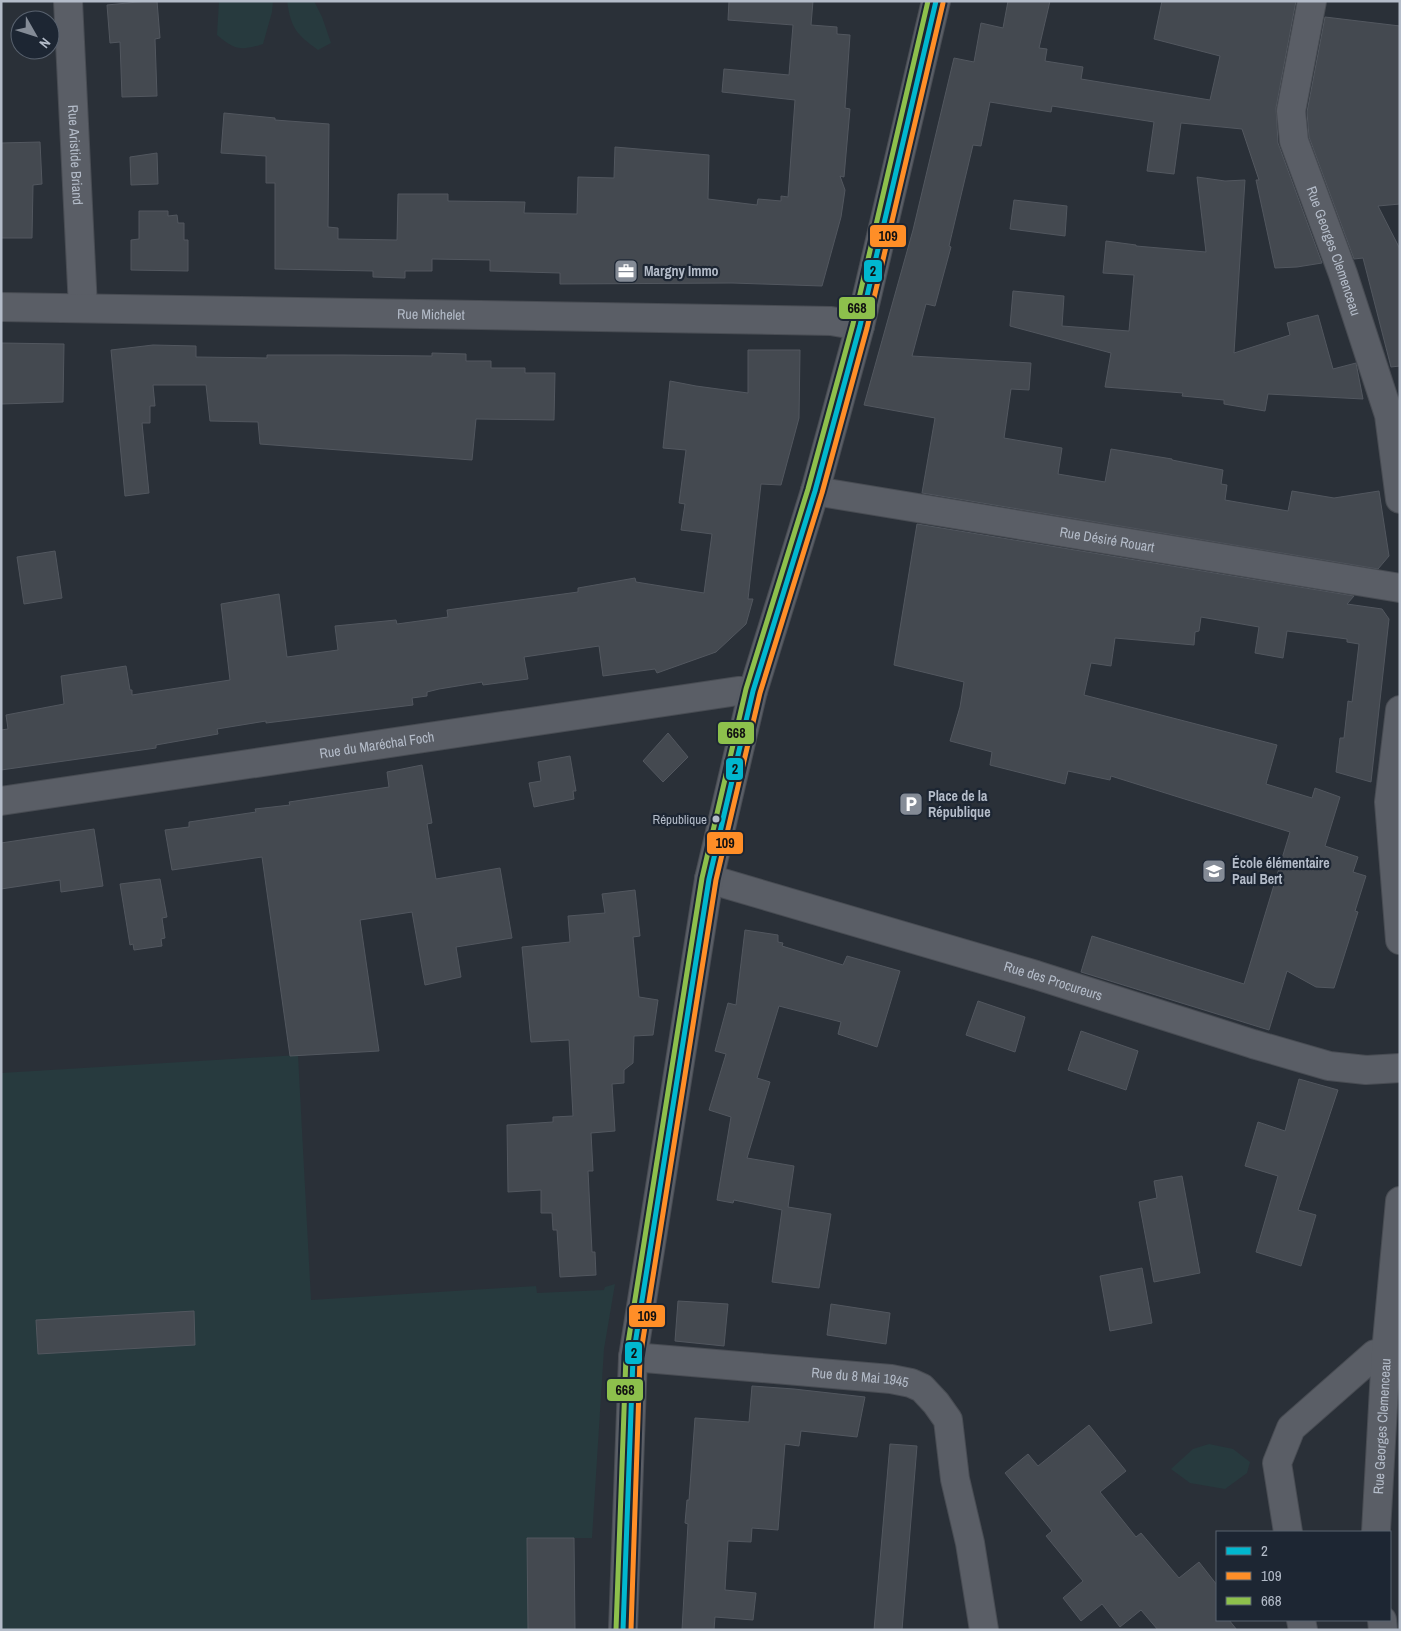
<svg xmlns="http://www.w3.org/2000/svg" width="1401" height="1631" font-family="'Archivo Narrow',sans-serif">
<style>
.green{fill:#273a3e}
.building{fill:#444950;stroke:#52575f}
.lines{fill:none;stroke-linecap:round;stroke-linejoin:round}
.minor-casing{stroke:#484c53;stroke-width:30}
.minor{stroke:#5a5e66;stroke-width:28}
.bus-1-casing{stroke:#1d2633;stroke-width:9}
.bus-2-casing{stroke:#1d2633;stroke-width:9}
.bus-3-casing{stroke:#1d2633;stroke-width:9}
.bus-1{stroke:#01b7cf;stroke-width:5}
.bus-2{stroke:#ff8e27;stroke-width:5}
.bus-3{stroke:#8dc04c;stroke-width:5}
.bus-dot{fill:#b4bcc9;stroke:#1d2633;stroke-width:2}
.labels{text-anchor:middle;dominant-baseline:central;stroke-width:4.5;stroke-linejoin:round;paint-order:stroke}
.bus-label{font-size:13px;fill:#b4bcc9;stroke:#1d2633;text-anchor:end}
.street-label{font-size:14px;fill:#b4bcc9;stroke:#1d2633}
.poi-label{font-size:14px;font-weight:bold;fill:#b4bcc9;stroke:#1d2633;text-anchor:start}
.line-badge{stroke:#1d2633;stroke-width:2}
.pale-badge-label{font-size:14px;text-anchor:middle;font-weight:bold;fill:#111}
</style>
<rect width="100%" height="100%" fill="#2a3038"/>
<!-- green -->
<g class="green">
<path d="M219,1H273L272,12L263,44C240,51 235,50 217,35Z"/>
<path d="M287,1H314L322,17L331,43L318,50C296,34 291,28 287,1Z"/>
<polygon points="298,1055 311,1300 536,1286 537,1293 604,1290 605,1287 615,1284 604,1349 592,1538 574,1538 575,1630 1,1630 1,1073"/>
<polygon points="1209,1444 1233,1449 1250,1462 1247,1473 1225,1489 1190,1483 1171,1469 1193,1449"/>
</g>
<!-- building -->
<g class="building">
<polygon points="148,1 157,1 160,38 155,39 157,96 122,97 120,42 110,43 107,5"/>
<polygon points="729,1 813,1 811,25 837,27 837,34 850,35 845,108 850,109 844,177 840,176 845,190 841,217 822,286 732,283 560,284 560,273 490,271 490,260 432,259 432,271 405,271 405,278 373,277 373,271 275,269 275,183 266,183 266,156 221,153 224,113 275,118 275,120 329,124 328,227 338,228 338,239 397,240 398,194 448,194 448,201 525,202 524,213 577,214 578,177 614,178 615,147 709,155 708,199 757,205 758,199 781,201 781,196 788,197 795,100 722,92 724,69 789,75 793,25 728,20"/>
<polygon points="1008,1 1050,1 1039,48 1047,49 1045,61 1083,67 1081,79 1210,100 1220,56 1154,39 1162,1 1296,1 1276,108 1278,143 1322,263 1297,267 1275,268 1256,180 1259,180 1242,129 1181,123 1174,174 1147,171 1154,122 1052,106 1051,112 990,102 981,146 973,145 949,246 951,247 935,306 926,304 912,356 1031,363 1029,390 1011,389 1004,438 1062,448 1058,474 1105,482 1111,449 1172,459 1172,460 1223,470 1221,484 1227,485 1225,500 1288,511 1292,491 1334,498 1379,491 1389,556 1378,569 922,493 935,418 864,405 913,230 954,58 974,62 981,23 1003,28"/>
<polygon points="1325,17 1400,26 1400,204 1378,206 1400,249 1400,366 1391,367 1363,258 1354,259 1309,137 1307,112"/>
<polygon points="40,142 42,184 33,185 32,238 1,238 1,143"/>
<polygon points="157,153 158,184 131,185 130,157"/>
<polygon points="1197,177 1225,181 1245,180 1234,353 1290,335 1287,323 1318,315 1333,369 1356,363 1363,399 1268,394 1265,411 1224,404 1224,400 1182,396 1183,393 1105,387 1111,353 1010,326 1013,291 1064,296 1062,326 1129,331 1134,275 1103,273 1106,241 1136,245 1136,246 1206,252"/>
<polygon points="1014,200 1067,206 1065,236 1010,229"/>
<polygon points="139,211 168,211 168,216 177,215 178,223 184,223 184,240 188,240 188,271 131,270 131,240 139,239"/>
<polygon points="1,343 64,344 63,402 1,404"/>
<polygon points="153,345 196,346 196,357 267,358 267,355 344,355 432,356 432,353 466,354 466,361 491,361 491,368 525,368 525,373 555,373 554,420 476,419 472,460 260,444 258,422 210,421 206,385 153,385 155,406 150,406 150,423 142,423 149,493 125,496 111,350"/>
<polygon points="748,350 800,350 799,418 781,485 761,484 748,599 753,599 746,624 716,652 657,673 655,669 603,676 599,646 524,657 528,679 483,685 482,682 439,689 427,692 427,696 412,698 413,705 266,723 266,721 217,729 218,734 156,745 156,748 1,770 1,730 8,729 6,715 64,704 61,676 126,666 130,690 132,690 132,695 230,680 221,604 279,594 287,657 338,650 335,626 396,620 397,624 448,617 447,610 578,592 578,588 635,578 636,582 704,593 712,534 681,530 685,504 679,503 686,450 663,448 670,381 696,386 748,393"/>
<polygon points="917,524 1354,596 1347,604 1382,609 1389,619 1371,782 1336,772 1340,738 1344,738 1348,701 1352,702 1359,644 1347,642 1347,639 1287,631 1283,658 1255,653 1259,627 1201,617 1199,631 1195,632 1194,645 1115,638 1111,666 1091,663 1084,695 1277,745 1266,784 1312,798 1315,788 1340,797 1325,846 1358,857 1353,872 1366,876 1355,911 1358,912 1334,988 1316,987 1287,971 1269,1030 1081,972 1092,936 1244,984 1290,832 1111,776 1110,780 1068,771 1065,784 990,765 992,752 950,741 960,707 964,682 894,665"/>
<polygon points="55,551 62,598 24,604 17,557"/>
<polygon points="668,733 688,757 663,782 643,761"/>
<polygon points="570,756 576,791 573,791 574,799 534,807 529,783 541,781 538,762"/>
<polygon points="422,765 432,823 427,824 436,879 500,868 512,938 456,947 461,977 425,985 412,912 360,920 379,1051 290,1056 262,857 172,870 165,830 189,827 189,822 256,812 255,809 290,805 289,802 389,787 387,772"/>
<polygon points="94,829 103,886 61,892 60,880 1,889 1,843"/>
<polygon points="160,879 167,917 162,918 165,938 161,939 162,946 134,950 133,944 130,945 120,884"/>
<polygon points="635,890 640,936 633,937 639,997 658,1000 653,1035 634,1036 633,1063 624,1070 624,1083 612,1084 615,1131 591,1133 593,1171 588,1171 592,1252 595,1252 596,1275 560,1277 557,1230 553,1230 552,1213 541,1213 541,1190 508,1192 507,1125 553,1122 553,1117 573,1116 569,1040 531,1042 522,947 570,942 568,916 605,913 602,894"/>
<polygon points="745,930 778,935 778,942 783,943 782,946 843,965 847,956 900,971 877,1047 838,1034 841,1022 779,1006 757,1078 770,1082 747,1158 794,1166 788,1207 831,1214 819,1288 772,1282 782,1210 734,1200 733,1203 717,1200 731,1117 709,1110 726,1054 715,1051 728,1003 736,1005"/>
<polygon points="978,1001 1025,1017 1015,1052 966,1035"/>
<polygon points="1081,1031 1138,1051 1126,1090 1068,1070"/>
<polygon points="1299,1079 1338,1090 1298,1210 1316,1215 1301,1266 1256,1252 1278,1176 1245,1166 1258,1122 1285,1131"/>
<polygon points="1182,1176 1200,1273 1154,1282 1139,1202 1157,1198 1154,1181"/>
<polygon points="1142,1268 1152,1323 1110,1331 1100,1276"/>
<polygon points="678,1301 728,1304 724,1346 675,1341"/>
<polygon points="831,1304 890,1313 886,1344 827,1335"/>
<polygon points="194,1311 195,1345 38,1354 36,1320"/>
<polygon points="752,1386 794,1389 865,1397 857,1437 801,1431 799,1446 785,1444 778,1530 752,1528 751,1542 728,1541 725,1590 756,1593 753,1620 715,1617 714,1630 682,1630 688,1524 685,1523 687,1500 689,1500 695,1418 749,1422"/>
<polygon points="1089,1425 1126,1471 1100,1492 1136,1537 1141,1533 1179,1578 1199,1562 1217,1585 1217,1620 1229,1620 1237,1630 1158,1630 1141,1610 1120,1627 1102,1604 1081,1621 1063,1598 1083,1581 1046,1536 1052,1531 1005,1473 1028,1454 1038,1466"/>
<polygon points="890,1444 917,1446 902,1630 874,1630"/>
<polygon points="527,1538 574,1538 575,1630 528,1630"/>
</g>
<g class="lines">
<!-- minor casing -->
<g class="minor-casing">
<g id="minor">
<path id="s1" d="M68,1L83,308"/>
<path id="s2" d="M1312,1L1291,111L1294,141L1343,274L1389,415L1400,499"/>
<path id="s3" d="M1,307L831,321L860,326"/>
<path id="s4" d="M815,491L1400,588"/>
<polyline points="1400,710 1389,802 1400,940"/>
<path id="s5" d="M1,801L738,691H753"/>
<path id="s6" d="M709,879L1036,975L1253,1044L1329,1066L1366,1070L1400,1068"/>
<path id="s7" d="M633,1357L891,1379L911,1383L922,1388L936,1403L948,1420L955,1479L970,1543L984,1630"/>
<polyline points="1288,1532 1277,1463 1291,1428 1375,1354 1386,1352"/>
<path id="s8" d="M1376,1532L1386,1352L1400,1201"/>
<polyline points="1301,1620 1303,1630"/>
<polyline points="1382,1620 1383,1630"/>
<polyline points="623,1630 633,1357 709,879 753,691 815,491 860,326 936,1"/>
</g>
</g>
<!-- minor -->
<use href="#minor" class="minor"/>
<!-- bus-1 casing -->
<g class="bus-1-casing">
<polyline id="bus-1" points="623,1630 633,1357 709,879 753,691 815,491 860,326 936,1"/>
</g>
<!-- bus-2 casing -->
<g class="bus-2-casing">
<polyline id="bus-2" points="631,1630 640,1358 716,880 760,693 822,493 867,328 943,3"/>
</g>
<!-- bus-3 casing -->
<g class="bus-3-casing">
<polyline id="bus-3" points="616,1630 626,1356 702,878 746,689 808,489 853,324 928,1"/>
</g>
<!-- bus-1 -->
<use href="#bus-1" class="bus-1"/>
<!-- bus-2 -->
<use href="#bus-2" class="bus-2"/>
<!-- bus-3 -->
<use href="#bus-3" class="bus-3"/>
</g>
<!-- icons -->
<defs>
<g id="office-square" transform="scale(1.25)"><rect x="-9" y="-9" width="18" height="18" rx="4" fill="#848b96" stroke="#1d2633"/><path d="M-6-3h4V-5.5h4V-3h4V5H-6ZM-1-4.5V-3h2v-1.5ZM-6 0V1H6V0Z" fill="#fff"/></g>
<g id="parking-square" transform="scale(1.25)"><rect x="-9" y="-9" width="18" height="18" rx="4" fill="#848b96" stroke="#1d2633"/><path d="M-3.5-5.5H1a3.5 3.5 0 0 1 0 7H-1V5.5H-3.5ZM-1-3.4V-.6H.8a1.4 1.4 0 0 0 0-2.8Z" fill="#fff"/></g>
<g id="school-square" transform="scale(1.25)"><rect x="-9" y="-9" width="18" height="18" rx="4" fill="#848b96" stroke="#1d2633"/><path d="M0-5L7-2L0 1L-7-2ZM-4 1L0 2.5L4 1V4Q0 6-4 4Z" fill="#fff"/></g>
</defs>
<g fill-rule="evenodd">
<use href="#office-square" x="626" y="271"/>
<use href="#parking-square" x="911" y="804"/>
<use href="#school-square" x="1214" y="871"/>
</g>
<!-- markers -->
<circle class="bus-dot" cx="716" cy="819" r="4.5"/>
<g class="labels">
<!-- bus labels -->
<g class="bus-label">
<text x="707" y="819">République</text>
</g>
<!-- street labels -->
<g class="street-label">
<text stroke="none"><textPath href="#s1" startOffset="154">Rue Aristide Briand</textPath></text>
<text stroke="none"><textPath href="#s2" startOffset="259">Rue Georges Clemenceau</textPath></text>
<text stroke="none"><textPath href="#s3" startOffset="430">Rue Michelet</textPath></text>
<text stroke="none"><textPath href="#s4" startOffset="296">Rue Désiré Rouart</textPath></text>
<text stroke="none"><textPath href="#s5" startOffset="380">Rue du Maréchal Foch</textPath></text>
<text stroke="none"><textPath href="#s6" startOffset="359">Rue des Procureurs</textPath></text>
<text stroke="none"><textPath href="#s7" startOffset="228">Rue du 8 Mai 1945</textPath></text>
<text stroke="none"><textPath href="#s8" startOffset="106">Rue Georges Clemenceau</textPath></text>
</g>
<!-- poi labels -->
<g class="poi-label">
<text x="644" y="271">Margny Immo</text>
<text x="928" y="796">Place de la<tspan x="928" dy="16">République</tspan></text>
<text x="1232" y="863">École élémentaire<tspan x="1232" dy="16">Paul Bert</tspan></text>
</g>
</g>
<g class="line-badge">
<rect x="869" y="224" width="38" height="24" rx="5" fill="#ff8e27"/>
<rect x="863" y="259" width="20" height="24" rx="5" fill="#01b7cf"/>
<rect x="838" y="296" width="38" height="24" rx="5" fill="#8dc04c"/>
<rect x="717" y="721" width="38" height="24" rx="5" fill="#8dc04c"/>
<rect x="725" y="757" width="19" height="24" rx="5" fill="#01b7cf"/>
<rect x="706" y="831" width="38" height="24" rx="5" fill="#ff8e27"/>
<rect x="628" y="1304" width="38" height="24" rx="5" fill="#ff8e27"/>
<rect x="624" y="1341" width="19" height="24" rx="5" fill="#01b7cf"/>
<rect x="606" y="1378" width="38" height="24" rx="5" fill="#8dc04c"/>
</g>
<g class="pale-badge-label">
<text x="888" y="241">109</text>
<text x="873" y="276">2</text>
<text x="857" y="313">668</text>
<text x="736" y="738">668</text>
<text x="735" y="774">2</text>
<text x="725" y="848">109</text>
<text x="647" y="1321">109</text>
<text x="634" y="1358">2</text>
<text x="625" y="1395">668</text>
</g>
<!-- border -->
<rect width="1401" height="1631" fill="none" stroke="#b4bcc9" stroke-width="5"/>
<!-- legend -->
<rect x="1216" y="1531" width="175" height="90" fill="#1d2633" stroke="#59626f"/>
<rect x="1226" y="1547" width="25" height="8" fill="#01b7cf" stroke="#59626f"/>
<text x="1261" y="1556" font-size="15" fill="#b4bcc9">2</text>
<rect x="1226" y="1572" width="25" height="8" fill="#ff8e27" stroke="#59626f"/>
<text x="1261" y="1581" font-size="15" fill="#b4bcc9">109</text>
<rect x="1226" y="1597" width="25" height="8" fill="#8dc04c" stroke="#59626f"/>
<text x="1261" y="1606" font-size="15" fill="#b4bcc9">668</text>
<!-- north arrow -->
<g transform="translate(35 35) rotate(129)"><circle r="24" fill="#1d2633" stroke="#59626f"/>
<path d="M0-4L9 19L0 12L-9 19Z" fill="#848b96"/>
<text y="-8" font-size="14" font-weight="bold" text-anchor="middle" fill="#b4bcc9">N</text>
</g>
</svg>
